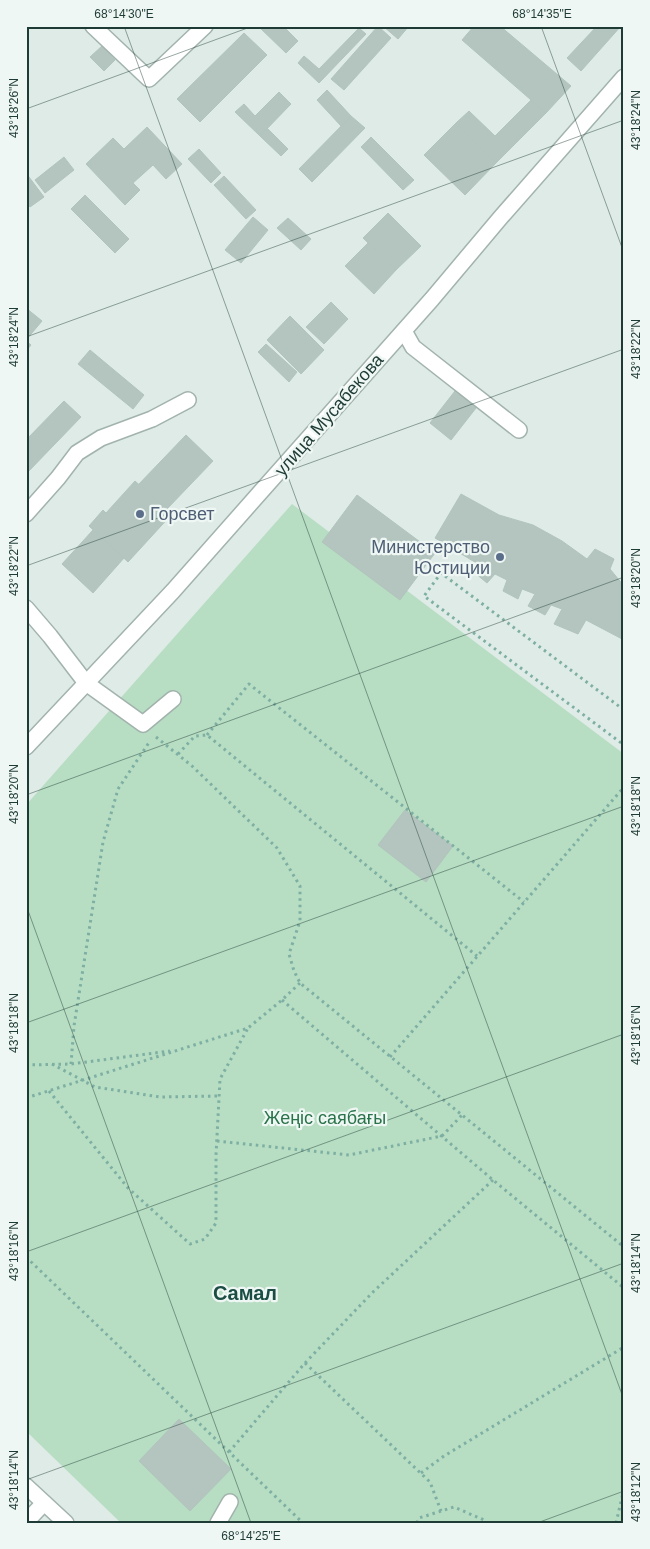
<svg xmlns="http://www.w3.org/2000/svg" width="650" height="1549" font-family="Helvetica,sans-serif">
<style>
.green{fill:#b7ddc3}
.building{fill:#b4c5bf;stroke:#b1c4bd}
.lines{fill:none;stroke-linecap:round;stroke-linejoin:round}
.minor-casing{stroke:#a2b3ad;stroke-width:18}
.path{stroke:#7eafa3;stroke-width:3;stroke-dasharray:2.5 4;stroke-linecap:butt}
.minor{stroke:#fff;stroke-width:15}
.ticks{fill:none;stroke:#1f3b35;stroke-width:1;stroke-opacity:0.45}
.service-dot{fill:#5c6f8a;stroke:#eff7f4;stroke-width:2}
.labels{text-anchor:middle;dominant-baseline:central;stroke-width:4.5;stroke-linejoin:round;paint-order:stroke}
.street-label{font-size:18px;fill:#1f3b35;stroke:#eff7f4}
.service-label{font-size:18px;fill:#4e5e75;stroke:#eff7f4;text-anchor:start}
.park-label{font-size:18px;fill:#29734a;stroke:#eff7f4}
.quarter-label{font-size:20px;font-weight:bold;fill:#1b4d44;stroke:#eff7f4}
.neatline{fill:none;stroke:#1f3b35;stroke-width:2}
.ticks-label{font-size:12px;text-anchor:middle;fill:#1f3b35}
</style>
<rect width="100%" height="100%" fill="#dfebe6"/>
<!-- green -->
<polygon class="green" points="292,504 624,754 624,1523 121,1523 26,1431 26,805"/>
<!-- building -->
<g class="building">
<polygon points="258,26 283,26 298,41 286,53"/>
<polygon points="378,26 391,38 344,90 331,79"/>
<polygon points="383,26 409,26 398,39"/>
<polygon points="474,26 500,26 571,86 546,113 462,40"/>
<polygon points="597,26 621,26 581,71 567,58"/>
<polygon points="359,28 366,34 319,83 298,63 304,56 319,69"/>
<polygon points="244,33 267,55 200,122 177,99"/>
<polygon points="102,46 115,60 104,71 90,57"/>
<polygon points="327,90 351,116 341,126 317,100"/>
<polygon points="279,92 291,104 260,136 235,112 244,104 255,116"/>
<polygon points="531,100 546,113 496,163 456,123 469,111 495,136"/>
<polygon points="351,116 365,128 312,182 299,169"/>
<polygon points="456,123 496,163 465,195 424,155"/>
<polygon points="147,127 182,164 166,179 153,165 133,183 140,190 125,205 86,164 113,138 124,149"/>
<polygon points="267,128 288,149 281,156 260,136"/>
<polygon points="371,137 414,180 403,190 361,147"/>
<polygon points="199,149 221,173 211,183 188,159"/>
<polygon points="64,157 74,170 45,193 35,180"/>
<polygon points="26,173 44,197 30,207 26,202"/>
<polygon points="224,176 256,210 246,219 214,185"/>
<polygon points="85,195 129,239 115,253 71,209"/>
<polygon points="388,213 421,246 396,270 363,238"/>
<polygon points="253,217 268,230 241,263 225,250"/>
<polygon points="288,218 311,239 301,250 277,228"/>
<polygon points="368,243 396,270 374,294 345,266"/>
<polygon points="331,302 348,319 324,344 306,327"/>
<polygon points="26,308 42,321 26,340"/>
<polygon points="290,316 324,350 301,374 267,340"/>
<polygon points="26,341 31,345 26,351"/>
<polygon points="266,344 297,372 289,382 258,352"/>
<polygon points="90,350 144,395 133,409 78,364"/>
<polygon points="455,391 476,408 451,440 430,423"/>
<polygon points="64,401 81,417 26,474 26,440"/>
<polygon points="186,435 213,461 166,510 139,484"/>
<polygon points="135,481 172,514 128,562 89,526 103,510 106,513"/>
<polygon points="461,494 499,515 533,525 562,541 587,559 595,549 614,559 610,569 624,586 624,640 586,620 578,634 554,624 562,609 551,605 545,615 528,606 535,594 522,589 518,599 503,591 507,580 495,574 487,583 475,573 478,564 435,538"/>
<polygon points="357,495 435,553 400,600 322,542"/>
<polygon points="93,530 124,558 93,593 62,564"/>
<polygon points="405,810 453,846 426,882 378,845"/>
<polygon points="179,1419 231,1469 190,1511 139,1461"/>
</g>
<g class="lines">
<!-- minor casing -->
<g class="minor-casing">
<g id="minor">
<polyline points="93,26 149,79 205,26"/>
<polyline points="404,331 413,347 519,430"/>
<polyline points="26,514 58,478 77,453 101,438 152,419 188,400"/>
<polyline points="26,608 50,636 86,683 143,724 173,699"/>
<polyline points="26,747 173,591 257,496 432,299 501,217 624,77"/>
<polyline points="26,1486 66,1523"/>
<polyline points="26,1522 44,1503"/>
<polyline points="218,1523 230,1502"/>
</g>
</g>
<!-- path -->
<g class="path">
<polyline points="624,710 441,573 424,596 624,745"/>
<polyline points="207,735 249,684 524,902"/>
<polyline points="156,737 192,766 277,848 300,886 300,921 289,954 294,971 300,983 624,1247"/>
<polyline points="178,754 195,736 207,735 477,956"/>
<polyline points="282,1000 493,1180 624,1288"/>
<polyline points="390,1057 624,787"/>
<polyline points="52,1064 95,1087 160,1097 219,1096"/>
<polyline points="71,1064 74,1026 103,842 118,789 150,741"/>
<polyline points="26,1065 71,1064 170,1051"/>
<polyline points="49,1091 128,1188 190,1244 205,1239 216,1223 216,1155 220,1079 248,1028"/>
<polyline points="26,1098 248,1028 282,1000 300,983"/>
<polyline points="217,1141 349,1155 442,1136 462,1115"/>
<polyline points="26,1257 303,1523"/>
<polyline points="305,1363 430,1482 441,1511"/>
<polyline points="229,1452 305,1363 373,1292 493,1180"/>
<polyline points="421,1473 444,1456 624,1347"/>
<polyline points="417,1523 419,1518 454,1507 484,1520 485,1523"/>
<polyline points="616,1523 624,1489"/>
</g>
<!-- minor -->
<use href="#minor" class="minor"/>
</g>
<!-- ticks -->
<path class="ticks" d="M124,26L624,1400M541,26L624,253M26,109L253,26M26,337L624,120M26,566L624,349M26,795L624,577M26,905L251,1523M26,1023L624,806M26,1252L624,1034M26,1480L624,1263M537,1523L624,1491"/>
<!-- markers -->
<g class="service-dot">
<circle cx="140" cy="514" r="5"/>
<circle cx="500" cy="557" r="5"/>
</g>
<g class="labels">
<!-- street labels -->
<g class="street-label">
<text transform="translate(329 415) rotate(-49)">улица Мусабекова</text>
</g>
<!-- service labels -->
<g class="service-label">
<text x="150" y="514">Горсвет</text>
<text x="490" y="547" text-anchor="end">Министерство<tspan x="490" dy="21">Юстиции</tspan></text>
</g>
<!-- park labels -->
<g class="park-label">
<text x="325" y="1118">Жеңіс саябағы</text>
</g>
<!-- quarter labels -->
<g class="quarter-label">
<text x="245" y="1293">Самал</text>
</g>
</g>
<!-- border -->
<rect width="650" height="1549" fill="none" stroke="#eff7f4" stroke-width="55"/>
<rect x="28" y="28" width="594" height="1494" class="neatline"/>
<g class="ticks-label">
<text x="124" y="18">68°14'30"E</text>
<text x="542" y="18">68°14'35"E</text>
<text transform="translate(14 108) rotate(-90)" y="4">43°18'26"N</text>
<text transform="translate(636 120) rotate(-90)" y="4">43°18'24"N</text>
<text transform="translate(14 337) rotate(-90)" y="4">43°18'24"N</text>
<text transform="translate(636 349) rotate(-90)" y="4">43°18'22"N</text>
<text transform="translate(14 566) rotate(-90)" y="4">43°18'22"N</text>
<text transform="translate(636 578) rotate(-90)" y="4">43°18'20"N</text>
<text transform="translate(14 794) rotate(-90)" y="4">43°18'20"N</text>
<text transform="translate(636 806) rotate(-90)" y="4">43°18'18"N</text>
<text transform="translate(14 1023) rotate(-90)" y="4">43°18'18"N</text>
<text transform="translate(636 1035) rotate(-90)" y="4">43°18'16"N</text>
<text transform="translate(14 1251) rotate(-90)" y="4">43°18'16"N</text>
<text transform="translate(636 1263) rotate(-90)" y="4">43°18'14"N</text>
<text transform="translate(14 1480) rotate(-90)" y="4">43°18'14"N</text>
<text transform="translate(636 1492) rotate(-90)" y="4">43°18'12"N</text>
<text x="251" y="1540">68°14'25"E</text>
</g>
</svg>
